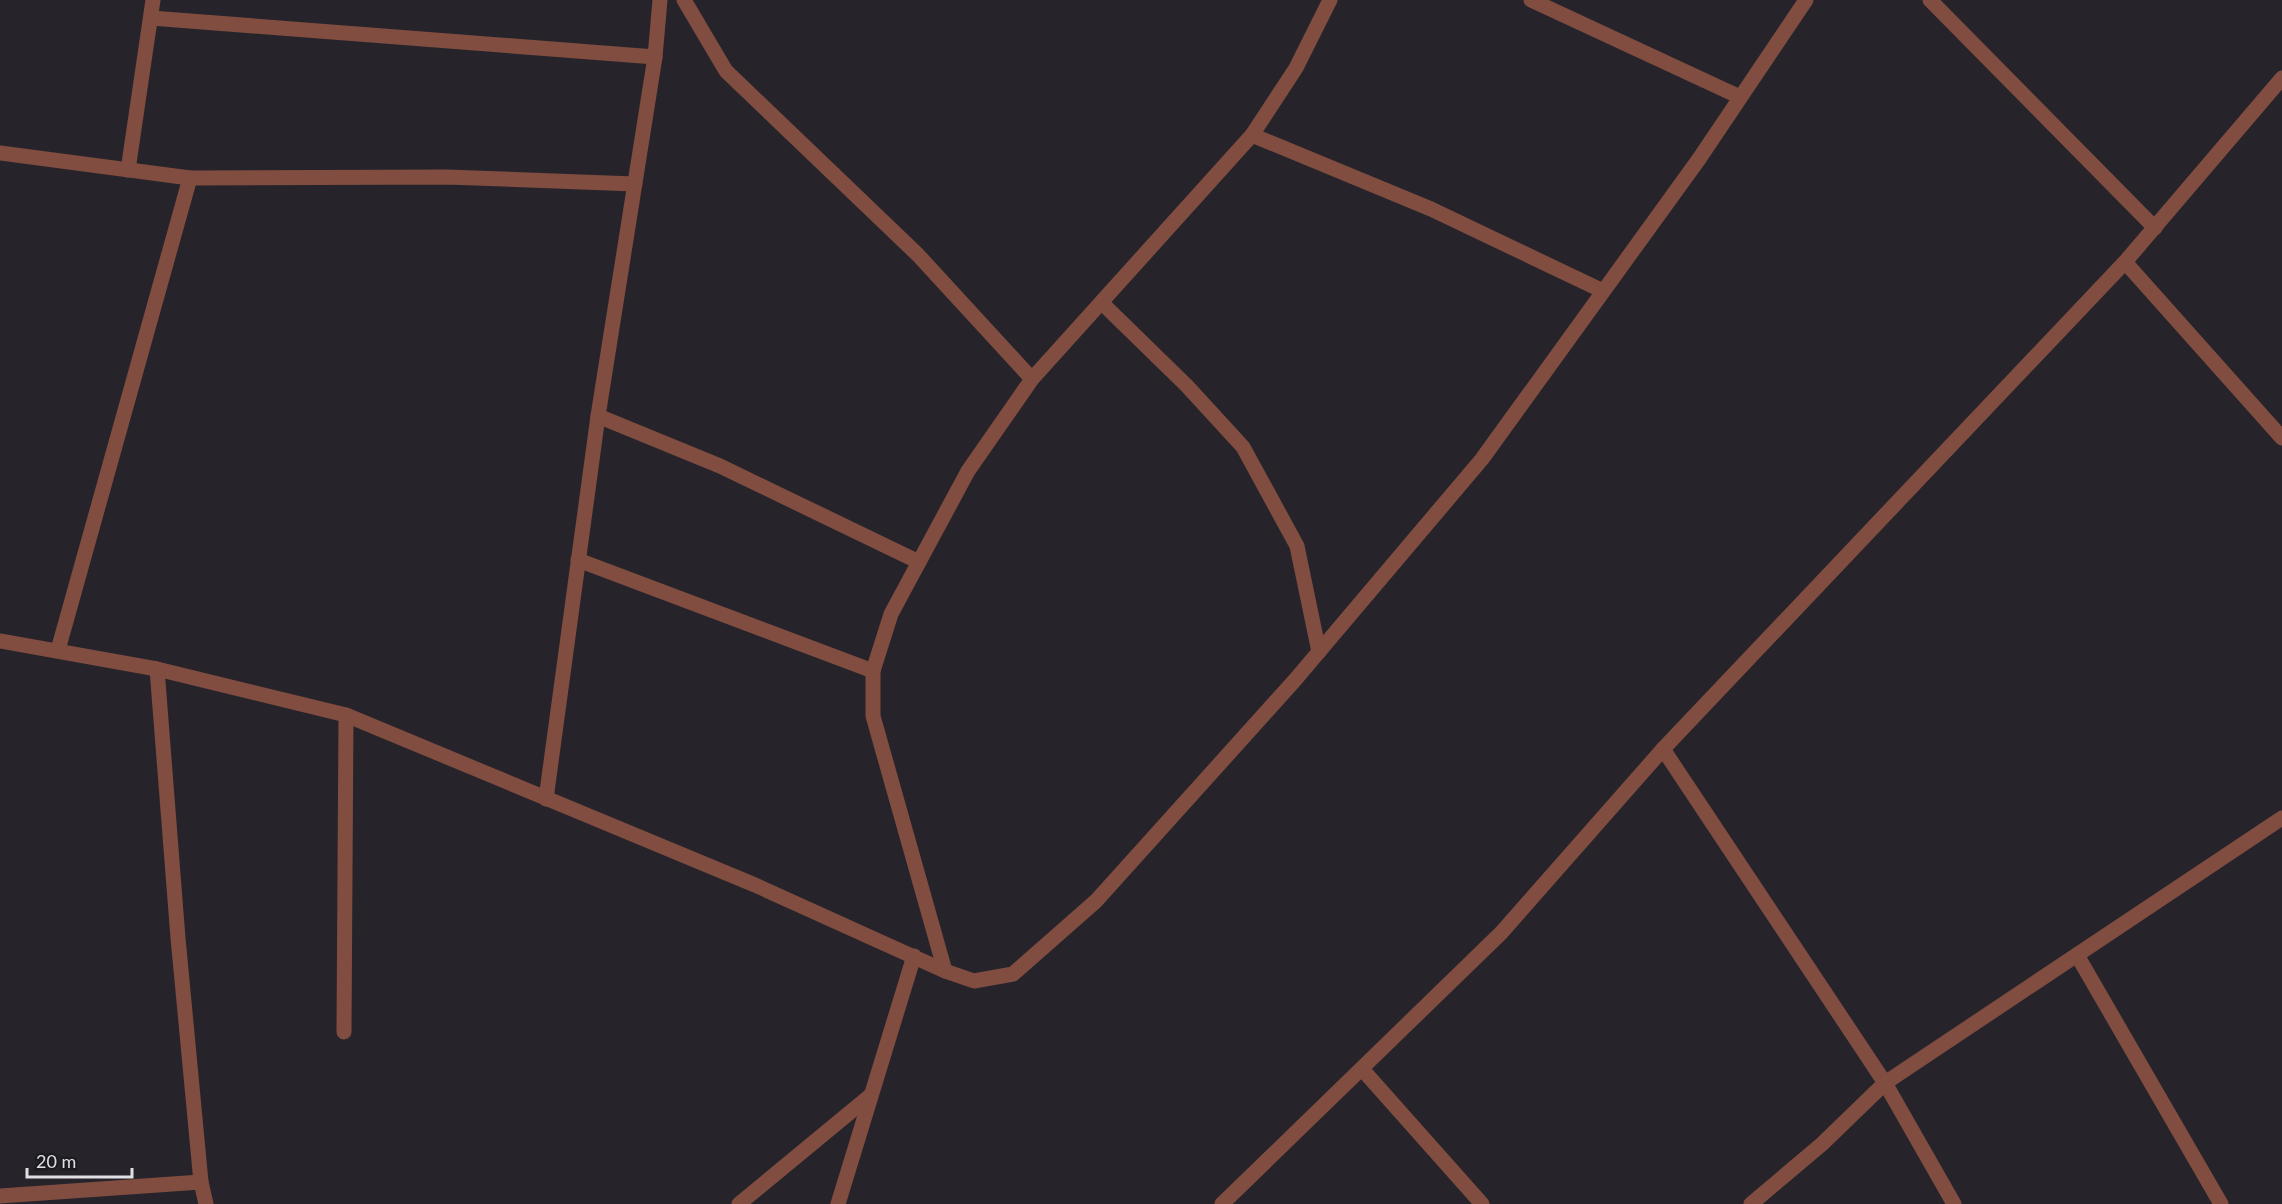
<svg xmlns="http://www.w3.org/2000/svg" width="2282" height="1204" font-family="Lato,sans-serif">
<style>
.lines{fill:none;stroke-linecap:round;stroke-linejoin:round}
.street{stroke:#804d40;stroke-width:15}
</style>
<rect width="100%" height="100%" fill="#26242a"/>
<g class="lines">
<!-- street -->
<g class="street">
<polyline points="684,0 726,71 918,255 1032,379"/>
<polyline points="1531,0 1740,97"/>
<polyline points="1930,0 2155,228"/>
<polyline points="151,18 655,57"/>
<polyline points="1252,135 1431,209 1603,291"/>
<polyline points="0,153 190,178 447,177 635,184"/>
<polyline points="128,170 153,0"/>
<polyline points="2125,262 2282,438"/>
<polyline points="1102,303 1187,386 1243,447 1297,546 1319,652"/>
<polyline points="598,416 720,466 919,562"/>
<polyline points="578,560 873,671"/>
<polyline points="0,641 157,669 346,715 755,885 945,971 974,981 1013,974 1096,901 1295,680 1482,459 1699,159 1806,0"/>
<polyline points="58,650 190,178"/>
<polyline points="157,669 178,938 201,1182 206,1204"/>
<polyline points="1663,749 1885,1083 1954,1204"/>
<polyline points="546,799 598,416 655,57 660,0"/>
<polyline points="2077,955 2221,1204"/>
<polyline points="945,971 873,716 873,671 891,614 968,471 1032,379 1252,135 1296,68 1330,0"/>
<polyline points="344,1032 346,715"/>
<polyline points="1362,1069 1482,1204"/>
<polyline points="0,1196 201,1182"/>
<polyline points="739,1204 871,1095"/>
<polyline points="838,1204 914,956"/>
<polyline points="1222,1204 1501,933 1663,749 2125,262 2282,78"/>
<polyline points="1751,1204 1822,1144 1885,1083 2282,818"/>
</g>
</g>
<!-- scale -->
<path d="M27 1168v9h105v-9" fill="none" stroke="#e0e0e4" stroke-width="3"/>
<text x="36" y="1168" font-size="18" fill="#e0e0e4" stroke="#1c1b20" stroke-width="4.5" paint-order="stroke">20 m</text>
</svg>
